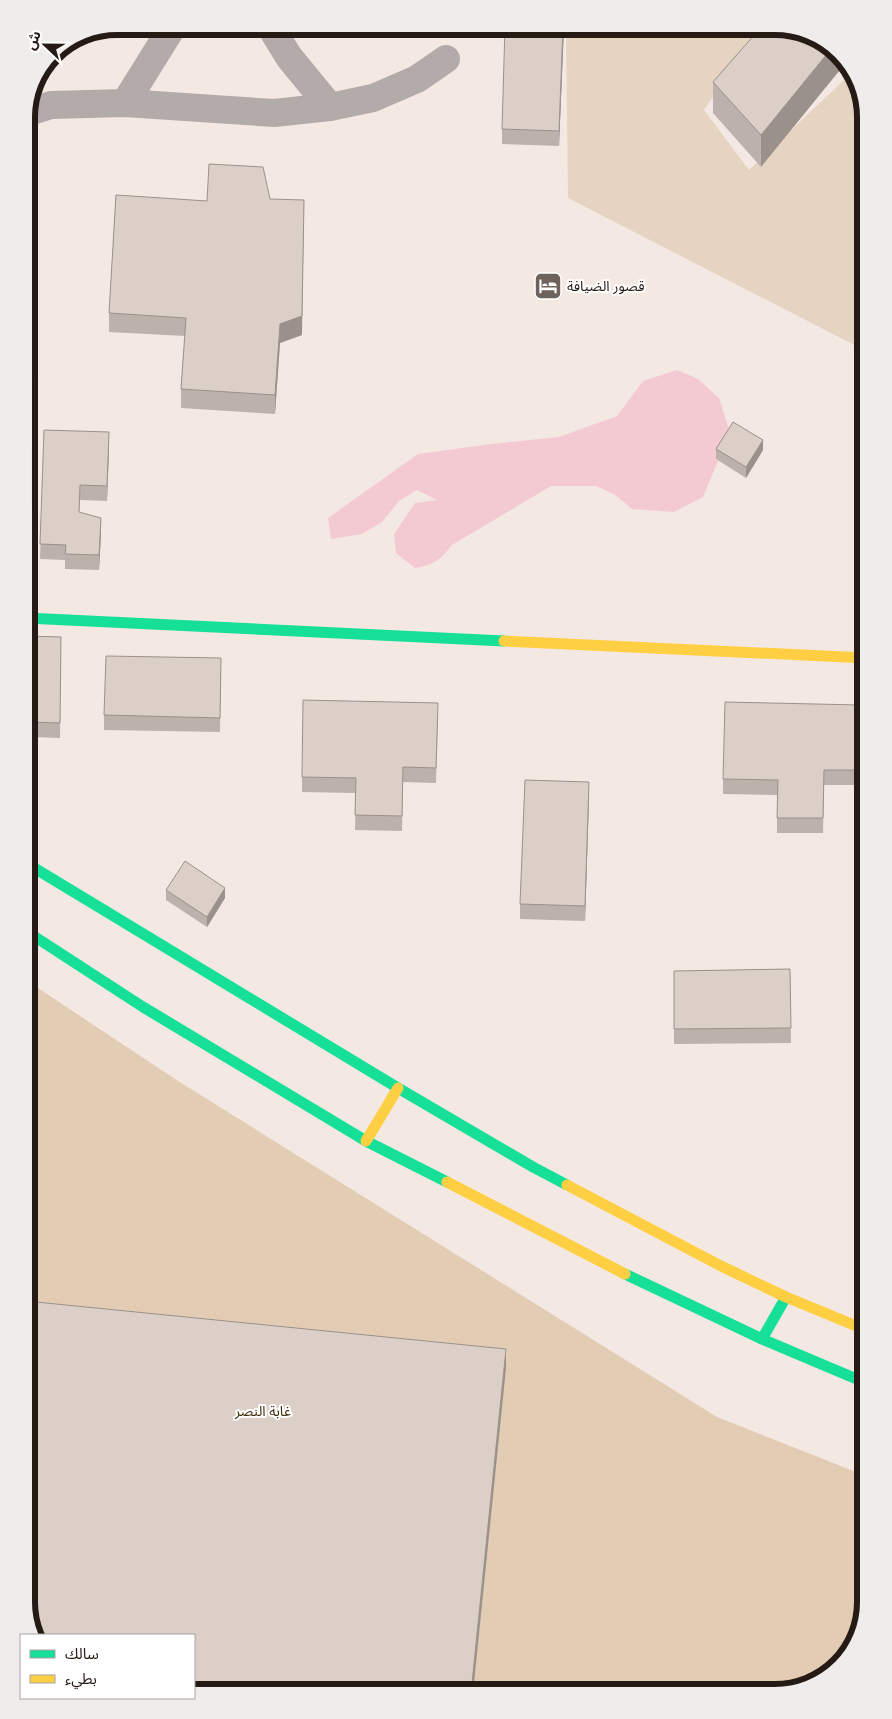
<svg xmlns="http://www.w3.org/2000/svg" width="892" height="1719" font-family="Montserrat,'Noto Sans Arabic',sans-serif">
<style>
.green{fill:#e5d4c1}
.forest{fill:#e2cdb4}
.water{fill:#f4cad2}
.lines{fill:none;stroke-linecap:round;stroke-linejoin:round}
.street{stroke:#b2aba9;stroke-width:28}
.fast{stroke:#16e098;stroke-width:11}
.slow{stroke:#ffcf43;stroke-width:11}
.wall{fill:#bdb2ab}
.shaded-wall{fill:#9a918b}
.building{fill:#dccfc7;stroke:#9a918b}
.labels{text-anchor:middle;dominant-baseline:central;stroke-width:4;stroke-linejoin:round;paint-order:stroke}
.poi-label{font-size:14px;fill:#261a15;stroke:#fff;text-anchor:start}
.park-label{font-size:14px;fill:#402c09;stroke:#fff}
.rim{fill:none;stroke:#261a15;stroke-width:6}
</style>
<rect width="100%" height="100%" fill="#f4e8e3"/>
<!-- green -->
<polygon class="green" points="566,26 762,26 704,110 749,170 845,79 865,112 866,117 866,351 568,198"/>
<!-- forest -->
<polygon class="forest" points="26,980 178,1081 717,1417 866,1476 866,1602 850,1653 810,1686 775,1693 194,1693 194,1635 26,1602"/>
<!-- water -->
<path class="water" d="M677,370L698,379L719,398L730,432L703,497L674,512L632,509L614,494L596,486H551L452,545C440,560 434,565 415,568L396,553L394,534L415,503L437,500L417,490L399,501L382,522L362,534L331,539L328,518L418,454L491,444L559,437L617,416L643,381Z"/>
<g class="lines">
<!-- street -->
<g class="street">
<polyline points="270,26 289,57 330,107"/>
<polyline points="125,103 173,26"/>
<polyline points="26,113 51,105 125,103 274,113 330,107 373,98 417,79 446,59"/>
</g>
<!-- fast -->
<g class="fast">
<polyline points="26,618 504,641"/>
<polyline points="26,863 398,1088 533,1167 567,1185"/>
<polyline points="26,931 143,1007 366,1141 447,1182"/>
<polyline points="625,1274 762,1339 866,1383"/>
<polyline points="762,1339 786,1297"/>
</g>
<!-- slow -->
<g class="slow">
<polyline points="504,641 866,658"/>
<polyline points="366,1141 398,1088"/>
<polyline points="447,1182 625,1274"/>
<polyline points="567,1185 721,1266 786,1297 866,1330"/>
</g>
</g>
<!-- wall -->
<g class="wall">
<polygon points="564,26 559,146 502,144 502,129"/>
<polygon points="762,26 761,167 713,113 713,82"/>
<polygon points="116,195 302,335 280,343 275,414 181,408 181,389 185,336 109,332 109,313"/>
<polygon points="44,430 109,447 107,501 80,500 79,512 101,533 99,570 65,569 65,560 40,559"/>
<polygon points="716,449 763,450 746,478 716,459"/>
<polygon points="26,636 61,637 60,738 31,737 26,735"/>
<polygon points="221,673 220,732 104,730 104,715"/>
<polygon points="438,718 436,783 403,782 402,831 355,830 356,793 302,792 302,777"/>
<polygon points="860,720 858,785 824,785 823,833 777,833 777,795 723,794 723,779"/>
<polygon points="589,797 585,921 520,919 520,904"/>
<polygon points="166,890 225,898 207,927 166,900"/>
<polygon points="790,969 791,1043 674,1044 674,971"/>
</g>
<!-- shaded-wall -->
<g class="shaded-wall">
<polygon points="563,26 564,28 559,146 559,131"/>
<polygon points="831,49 844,65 761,167 761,135"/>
<polygon points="304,200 302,335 280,343 275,414 275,395 280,324"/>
<polygon points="109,432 109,447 107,501 107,486"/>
<polygon points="763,440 763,450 746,478 746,467"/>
<polygon points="101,518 101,533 99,570 99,555"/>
<polygon points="589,782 589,797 585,921 585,906"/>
<polygon points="225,888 225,898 207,927 207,917"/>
<polygon points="506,1349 506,1368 473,1693 471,1693"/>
</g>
<!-- building -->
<g class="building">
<polygon points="505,26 563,26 559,131 502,129"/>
<polygon points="762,26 781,26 826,42 831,49 761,135 713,82"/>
<polygon points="209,164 263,167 270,199 304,200 302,316 280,324 275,395 181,389 186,318 109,313 116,195 207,201"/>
<polygon points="733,422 763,440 746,467 716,449"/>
<polygon points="44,430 109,432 107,486 80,485 79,512 101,518 99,555 65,554 66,545 40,544"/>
<polygon points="26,636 61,637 60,723 31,722 26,720"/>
<polygon points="106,656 221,658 220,718 104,715"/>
<polygon points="303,700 438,703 436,768 403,767 402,816 355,815 356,778 302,777"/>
<polygon points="725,702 860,705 858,770 824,770 823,818 777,818 778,780 723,779"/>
<polygon points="525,780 589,782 585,906 520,904"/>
<polygon points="185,861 225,888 207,917 166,890"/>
<polygon points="790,969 791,1028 674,1029 674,971"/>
<polygon points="26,1301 506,1349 471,1693 194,1693 194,1635 33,1635 26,1602"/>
</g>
<!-- icons -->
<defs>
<g id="hotel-square" transform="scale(1.4375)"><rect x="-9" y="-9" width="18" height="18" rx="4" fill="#6e625d" stroke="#fff"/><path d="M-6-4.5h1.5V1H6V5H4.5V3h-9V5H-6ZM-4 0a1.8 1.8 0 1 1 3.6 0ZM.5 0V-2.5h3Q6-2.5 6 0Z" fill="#fff"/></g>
</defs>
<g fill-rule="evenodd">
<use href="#hotel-square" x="548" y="286"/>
</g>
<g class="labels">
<!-- poi labels -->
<g class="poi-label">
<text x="567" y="286">قصور الضيافة</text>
</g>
<!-- park labels -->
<g class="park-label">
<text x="263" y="1411">غابة النصر</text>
</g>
</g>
<!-- crop -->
<path d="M0 0H892V1719H0ZM117 35H775A82 82 0 0 1 857 117V1602A82 82 0 0 1 775 1684H117A82 82 0 0 1 35 1602V117A82 82 0 0 1 117 35Z" fill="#eeedec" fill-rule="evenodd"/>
<path class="rim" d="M117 35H775A82 82 0 0 1 857 117V1602A82 82 0 0 1 775 1684H117A82 82 0 0 1 35 1602V117A82 82 0 0 1 117 35Z"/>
<!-- legend -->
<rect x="20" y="1634" width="175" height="65" fill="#ffffff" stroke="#a8a3a1"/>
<rect x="30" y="1650" width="25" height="8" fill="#16e098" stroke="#a8a3a1"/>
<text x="65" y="1659" font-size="15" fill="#261a15">سالك</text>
<rect x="30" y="1675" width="25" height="8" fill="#ffcf43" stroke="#a8a3a1"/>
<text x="65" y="1684" font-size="15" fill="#261a15">بطيء</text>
<!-- north arrow -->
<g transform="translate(45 45) rotate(292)" stroke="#ffffff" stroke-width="4" paint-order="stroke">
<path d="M0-4L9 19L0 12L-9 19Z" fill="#261a15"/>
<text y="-8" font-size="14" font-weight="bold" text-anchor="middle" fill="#261a15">ش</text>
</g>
</svg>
